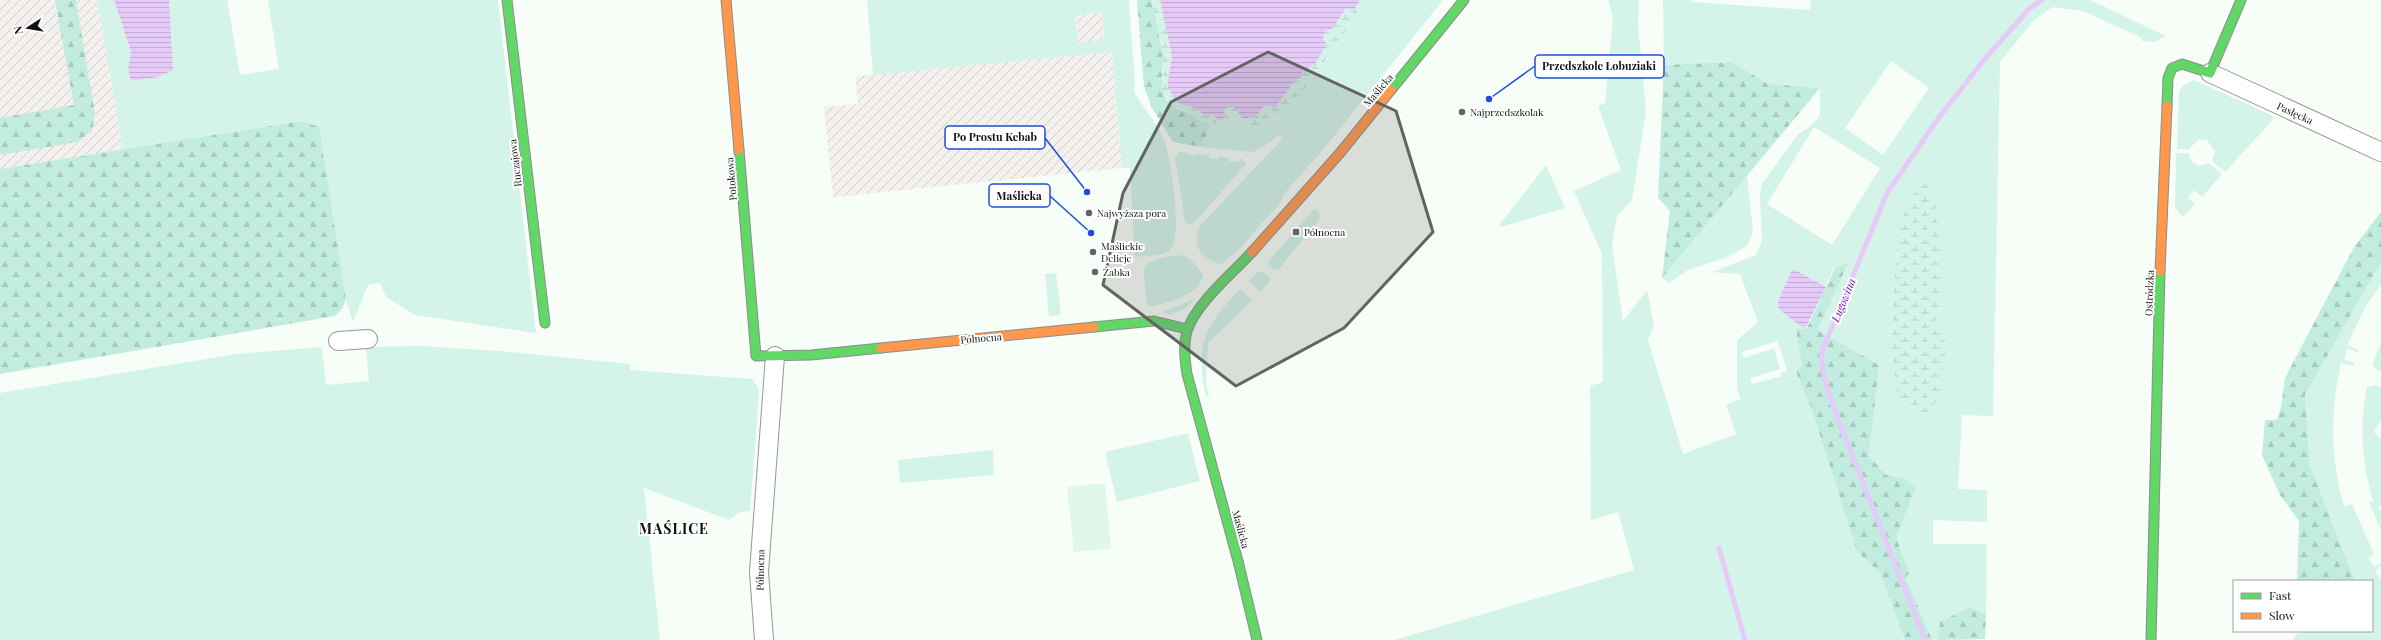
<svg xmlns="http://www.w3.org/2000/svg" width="2381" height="640" font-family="'Playfair Display',serif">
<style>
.industrial{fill:url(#industrial-furrows)}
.green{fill:#d5f4e9;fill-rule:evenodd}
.forest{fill:url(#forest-firs)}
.wetland{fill:url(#wetland-marsh)}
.pitch{fill:#e0f8ec}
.water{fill:url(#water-rules)}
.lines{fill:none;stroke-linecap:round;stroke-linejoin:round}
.stream{stroke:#e6cbf9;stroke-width:5}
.street-casing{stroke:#959795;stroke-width:20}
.fast-casing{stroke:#8b8e8b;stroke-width:11}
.slow-casing{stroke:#8b8e8b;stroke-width:11}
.street{stroke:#fefffe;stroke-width:18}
.fast{stroke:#63d668;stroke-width:9}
.slow{stroke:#ff974d;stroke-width:9}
.marked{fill:#626462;fill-opacity:0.2;stroke:#626462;stroke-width:3;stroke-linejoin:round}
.poi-dot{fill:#626462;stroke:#fff;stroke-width:1.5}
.labels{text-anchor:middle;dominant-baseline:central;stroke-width:4;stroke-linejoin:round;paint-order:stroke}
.street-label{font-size:10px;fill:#111;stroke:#fff}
.poi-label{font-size:10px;fill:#111;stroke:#fff;text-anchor:start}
.water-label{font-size:11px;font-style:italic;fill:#7710ac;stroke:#fff}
.district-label{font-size:14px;font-weight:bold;letter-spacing:1px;fill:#111;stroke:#fff}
.leader{fill:none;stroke:#1d4ed8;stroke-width:1.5}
.callout-dot{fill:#1d4ed8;stroke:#fff;stroke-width:1.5}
.callout{fill:#fff;stroke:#1d4ed8;stroke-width:1.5}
.callout-label{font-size:11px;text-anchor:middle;font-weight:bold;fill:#111}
</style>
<defs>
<pattern id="industrial-furrows" width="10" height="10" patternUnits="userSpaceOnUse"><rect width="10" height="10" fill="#f3f0ed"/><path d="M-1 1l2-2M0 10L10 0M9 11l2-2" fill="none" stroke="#cfcdca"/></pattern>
<pattern id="forest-firs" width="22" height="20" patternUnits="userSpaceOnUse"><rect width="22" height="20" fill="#c3ece1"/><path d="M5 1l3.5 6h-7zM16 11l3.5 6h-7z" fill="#a6c9c0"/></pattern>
<pattern id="wetland-marsh" width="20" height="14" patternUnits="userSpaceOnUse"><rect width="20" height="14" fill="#d5f4e9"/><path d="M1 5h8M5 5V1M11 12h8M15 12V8" fill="none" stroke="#b6d0c7"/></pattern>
<pattern id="water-rules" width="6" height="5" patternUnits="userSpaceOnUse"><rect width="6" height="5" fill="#e6cbf9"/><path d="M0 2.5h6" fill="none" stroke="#c4add4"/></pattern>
</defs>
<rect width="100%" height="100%" fill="#f7fdf7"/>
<!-- industrial -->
<g class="industrial">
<polygon points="0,0 97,0 123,150 0,169"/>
<polygon points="1102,12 1104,41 1078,44 1075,16"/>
<polygon points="1112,52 1122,168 833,197 824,107 858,104 855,76"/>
</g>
<!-- green -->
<g class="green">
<polygon points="97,0 114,0 131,52 128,67 132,81 173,70 169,0 227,0 240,75 279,69 268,0 498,0 536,333 415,315 386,297 380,283 368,285 353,322 346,299 318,127 302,121 123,150"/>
<path d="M867,0H1129L1135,84L1134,92C1143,107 1156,122 1163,138C1171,155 1184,239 1169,251C1161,257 1146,255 1136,257L1134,251L1130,168H1122L1112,52L873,75ZM1102,12L1104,40L1078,43L1075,16Z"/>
<path d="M1365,0H1443L1327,145L1284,194L1281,202L1239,249L1220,265C1201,256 1191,248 1200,226L1282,139L1280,135L1254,152L1201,147L1211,124L1236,120L1260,127L1277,119L1327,59Z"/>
<path d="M1608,0H1639L1638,24L1646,112L1632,200L1617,216L1612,246L1623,321L1647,290L1654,326L1648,340L1683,454L1736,434L1726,405L1741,399L1737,389V340L1758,322L1740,274L1712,272L1756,255L1762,241L1760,195L1762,184L1798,134L1807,129L1820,116V88L1768,84L1732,62L1664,65L1663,0H1691L1692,2L1810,10L1811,0H2090L2166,36L2154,42L2142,41V38L2083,11L2053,7L2035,19L2000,62L1993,416L1962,415L1958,489L1987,490V522L1933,520V544H1987L1986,614L1969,607L1940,622L1938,640H1932L1906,576L1909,573L1901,554L1897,535L1903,478L1886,475L1869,456L1879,365L1818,330L1847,264L1834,268L1806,328L1796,329L1802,365L1796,372L1811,407L1857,552L1880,573L1905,640H1394L1634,570L1618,512L1591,520L1590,386L1603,382L1602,254L1574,191L1621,170L1598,106L1605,103L1613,17ZM1891,61L1929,88L1883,155L1845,128ZM1814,127L1880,168L1832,245L1767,204ZM1898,226L1941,291L1937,320L1891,342ZM1778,341L1779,347L1744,358L1742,352ZM1780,347L1787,371L1781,373L1782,376L1752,384L1750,378L1780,369L1774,349Z"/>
<polygon points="2194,80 2273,116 2271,122 2225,172 2212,161 2215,151 2207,140 2198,140 2189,149 2177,149 2179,92 2182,86"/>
<polygon points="1179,151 1195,156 1196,154 1210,155 1209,158 1218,159 1219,156 1229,158 1229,161 1238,162 1239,158 1244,160 1246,164 1193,224 1188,225 1185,221 1175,158"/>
<polygon points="2176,153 2188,153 2192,162 2199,166 2209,163 2222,174 2202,197 2194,190 2188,198 2195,204 2183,217 2175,208"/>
<polygon points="1546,165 1565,208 1501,227 1500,224"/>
<polygon points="1747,176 1753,232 1747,246 1727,257 1688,270 1669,283 1662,278"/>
<polygon points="1316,209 1322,216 1278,270 1268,266 1268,262 1313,210"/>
<path d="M1178,255C1190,256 1196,265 1203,275C1198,297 1168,302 1150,307L1147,304L1143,270C1147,259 1167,257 1178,255Z"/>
<path d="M2381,262V284L2366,306L2347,345L2359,350L2358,352L2347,349L2344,359L2354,363V366L2341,363C2330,411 2330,459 2344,506L2352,504L2374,554L2368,558L2374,567L2381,563V566L2375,571L2381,579V640H2293L2296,634L2309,631H2372V581H2355L2310,466L2305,395Z"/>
<polygon points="1258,272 1263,272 1271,279 1261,292 1249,282"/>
<polygon points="1056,273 1061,315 1049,316 1045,274"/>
<path d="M1240,289L1252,300L1208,343L1206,383L1209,397H1206C1195,343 1204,328 1240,289Z"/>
<polygon points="1196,298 1185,309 1170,315 1163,312"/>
<polygon points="2381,343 2381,368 2379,372 2372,365"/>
<polygon points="421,346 501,351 630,364 630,370 752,379 758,388 759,394 750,511 740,512 729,520 644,488 660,640 0,640 0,393 236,354 322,347 326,385 369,381 366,347"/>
<path d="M2375,385L2381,388V420L2374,432L2381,439V504L2378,509L2381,511V530L2369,502L2373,501C2362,463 2359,425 2367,387Z"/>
<polygon points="1188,433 1200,481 1117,502 1105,452"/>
<polygon points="993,450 994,475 900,483 898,460"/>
</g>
<!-- forest -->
<g class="forest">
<polygon points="55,0 76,0 95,114 92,131 77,142 0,155 0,118 74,105"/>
<path d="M1137,0H1152L1164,59L1162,76L1165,96L1171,107C1176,107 1202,120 1211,124L1201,147L1173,142L1152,108L1144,87Z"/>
<polygon points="1732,62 1768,84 1820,88 1662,278 1670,211 1658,198 1664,65"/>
<polygon points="302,121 319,127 346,299 342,309 335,316 0,374 0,169"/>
<polygon points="2381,212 2381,262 2305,395 2310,466 2355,581 2297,581 2299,521 2280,495 2262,455 2265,420 2277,420 2281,407 2285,378 2354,247"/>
<path d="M1848,263L1818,330L1879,365L1869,456L1886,475L1903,478L1915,487C1913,496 1897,533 1897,537C1899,549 1905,561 1909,573L1906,577L1932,640H1905L1880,573L1857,552L1811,407L1796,372L1802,365L1796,329L1807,328L1835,268Z"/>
<polygon points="1969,607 1986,614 1985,639 1938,640 1940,622"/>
</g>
<!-- wetland -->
<g class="wetland">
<path d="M1152,0H1160L1172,57L1167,86L1186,106L1199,110L1205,116L1213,115L1224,119L1225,108L1234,107L1259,111L1264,106L1276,107L1292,84L1301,77L1303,71L1307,70L1324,32L1332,29L1346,8L1354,10L1360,0H1365C1348,26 1290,124 1259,127C1251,127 1244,121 1236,120C1229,120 1220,124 1212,124C1198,123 1183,106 1171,107L1162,87L1164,59Z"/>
<polygon points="1923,177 1937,206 1941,291 1937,320 1946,344 1939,397 1926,416 1897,394 1891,342 1898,226"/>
</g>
<!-- pitch -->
<polygon class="pitch" points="1105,483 1111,549 1074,552 1067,487"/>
<!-- water -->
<g class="water">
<polygon points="114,0 169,0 173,70 158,77 131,81 128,67 131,52"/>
<polygon points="1160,0 1360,0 1354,10 1346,8 1332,29 1324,32 1323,39 1327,44 1315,64 1303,71 1301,77 1292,84 1276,107 1264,106 1259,111 1258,118 1249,117 1244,119 1234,107 1225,108 1224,119 1220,121 1213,115 1205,116 1199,110 1177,102 1167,86 1172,57"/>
<polygon points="1792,270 1795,270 1826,287 1806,327 1800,326 1779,309 1778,301"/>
</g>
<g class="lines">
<!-- stream -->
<g class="stream">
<polyline points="1719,548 1745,640"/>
<path d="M1925,640L1839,422C1831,399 1820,375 1822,351L1887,193L1940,116L1984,60L2029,9L2042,0"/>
</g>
<!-- street casing -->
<g class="street-casing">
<g id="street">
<polyline points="2210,73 2381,152"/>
<polyline points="338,341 368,339"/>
<polyline points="764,640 759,572 775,356"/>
</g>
</g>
<!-- fast casing -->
<g class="fast-casing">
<g id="fast">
<polyline points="507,0 545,323"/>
<polyline points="1391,90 1464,0"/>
<polyline points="2167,106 2168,78 2172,68 2182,64 2210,73 2241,0"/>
<polyline points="739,150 756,356 811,355 881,348"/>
<path d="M1252,252C1233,273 1196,303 1187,331C1183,345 1185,360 1187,374L1238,561L1257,640"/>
<polyline points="1094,327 1154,321 1187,329"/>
<polyline points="2151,640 2160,271"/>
</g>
</g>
<!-- slow casing -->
<g class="slow-casing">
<g id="slow">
<polyline points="726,0 739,150"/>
<polyline points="1252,252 1340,153 1391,90"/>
<polyline points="2160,271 2167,106"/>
<polyline points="881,348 1094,327"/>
</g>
</g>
<!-- street -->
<use href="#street" class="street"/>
<!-- fast -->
<use href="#fast" class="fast"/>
<!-- slow -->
<use href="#slow" class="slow"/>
</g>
<!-- marked area -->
<path class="marked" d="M1268,52L1396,111L1433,232L1344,328L1236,386L1103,285L1123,193L1171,102Z"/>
<!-- markers -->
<g class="poi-dot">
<circle cx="1462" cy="112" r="4"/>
<circle cx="1089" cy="213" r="4"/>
<rect x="1292" y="228" width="8" height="8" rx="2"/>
<circle cx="1093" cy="252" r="4"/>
<circle cx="1095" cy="272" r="4"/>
</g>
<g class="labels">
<!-- street labels -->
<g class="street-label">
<text transform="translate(1378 90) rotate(-50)">Maślicka</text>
<text transform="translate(2295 113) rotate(25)">Pasłęcka</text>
<text transform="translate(515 163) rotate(-97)">Ruczajowa</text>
<text transform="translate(731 179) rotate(-95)">Potokowa</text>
<text transform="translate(2149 293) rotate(-88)">Ostródzka</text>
<text transform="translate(981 338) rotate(-5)">Północna</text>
<text transform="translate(1241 529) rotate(75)">Maślicka</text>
<text transform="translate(760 570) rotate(-89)">Północna</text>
</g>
<!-- poi labels -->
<g class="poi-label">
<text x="1470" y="112">Najprzedszkolak</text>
<text x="1097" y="213">Najwyższa pora</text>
<text x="1304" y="232">Północna</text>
<text x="1101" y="246">Maślickie<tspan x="1101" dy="12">Delicje</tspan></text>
<text x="1103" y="272">Żabka</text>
</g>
<!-- water labels -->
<g class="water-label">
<text transform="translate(1843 300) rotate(-68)">Ługowina</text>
</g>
<!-- district labels -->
<g class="district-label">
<text x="674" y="528">MAŚLICE</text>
</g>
</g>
<!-- callouts -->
<path class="leader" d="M1489 99L1535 66M1087 192L1045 138M1091 233L1050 196"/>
<g class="callout-dot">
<circle cx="1489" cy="99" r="4"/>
<circle cx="1087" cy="192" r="4"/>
<circle cx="1091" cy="233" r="4"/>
</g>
<g class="callout">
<rect x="1535" y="55" width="129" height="23" rx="4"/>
<rect x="945" y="126" width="100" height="23" rx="4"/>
<rect x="989" y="184" width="61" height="23" rx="4"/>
</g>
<g class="callout-label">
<text x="1599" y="70">Przedszkole Łobuziaki</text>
<text x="995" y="141">Po Prostu Kebab</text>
<text x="1019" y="200">Maślicka</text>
</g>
<!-- legend -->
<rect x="2233" y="580" width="140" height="52" fill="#ffffff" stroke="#a0a0a0"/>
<rect x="2241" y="593" width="20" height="6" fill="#63d668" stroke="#a0a0a0"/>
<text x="2269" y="600" font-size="12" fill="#111111">Fast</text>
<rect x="2241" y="613" width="20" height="6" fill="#ff974d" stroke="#a0a0a0"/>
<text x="2269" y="620" font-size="12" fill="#111111">Slow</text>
<!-- north arrow -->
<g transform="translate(28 28) rotate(258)" stroke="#ffffff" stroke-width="3" paint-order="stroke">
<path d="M0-3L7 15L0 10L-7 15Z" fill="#111111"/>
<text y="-6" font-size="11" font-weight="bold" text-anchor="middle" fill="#111111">N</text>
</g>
</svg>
